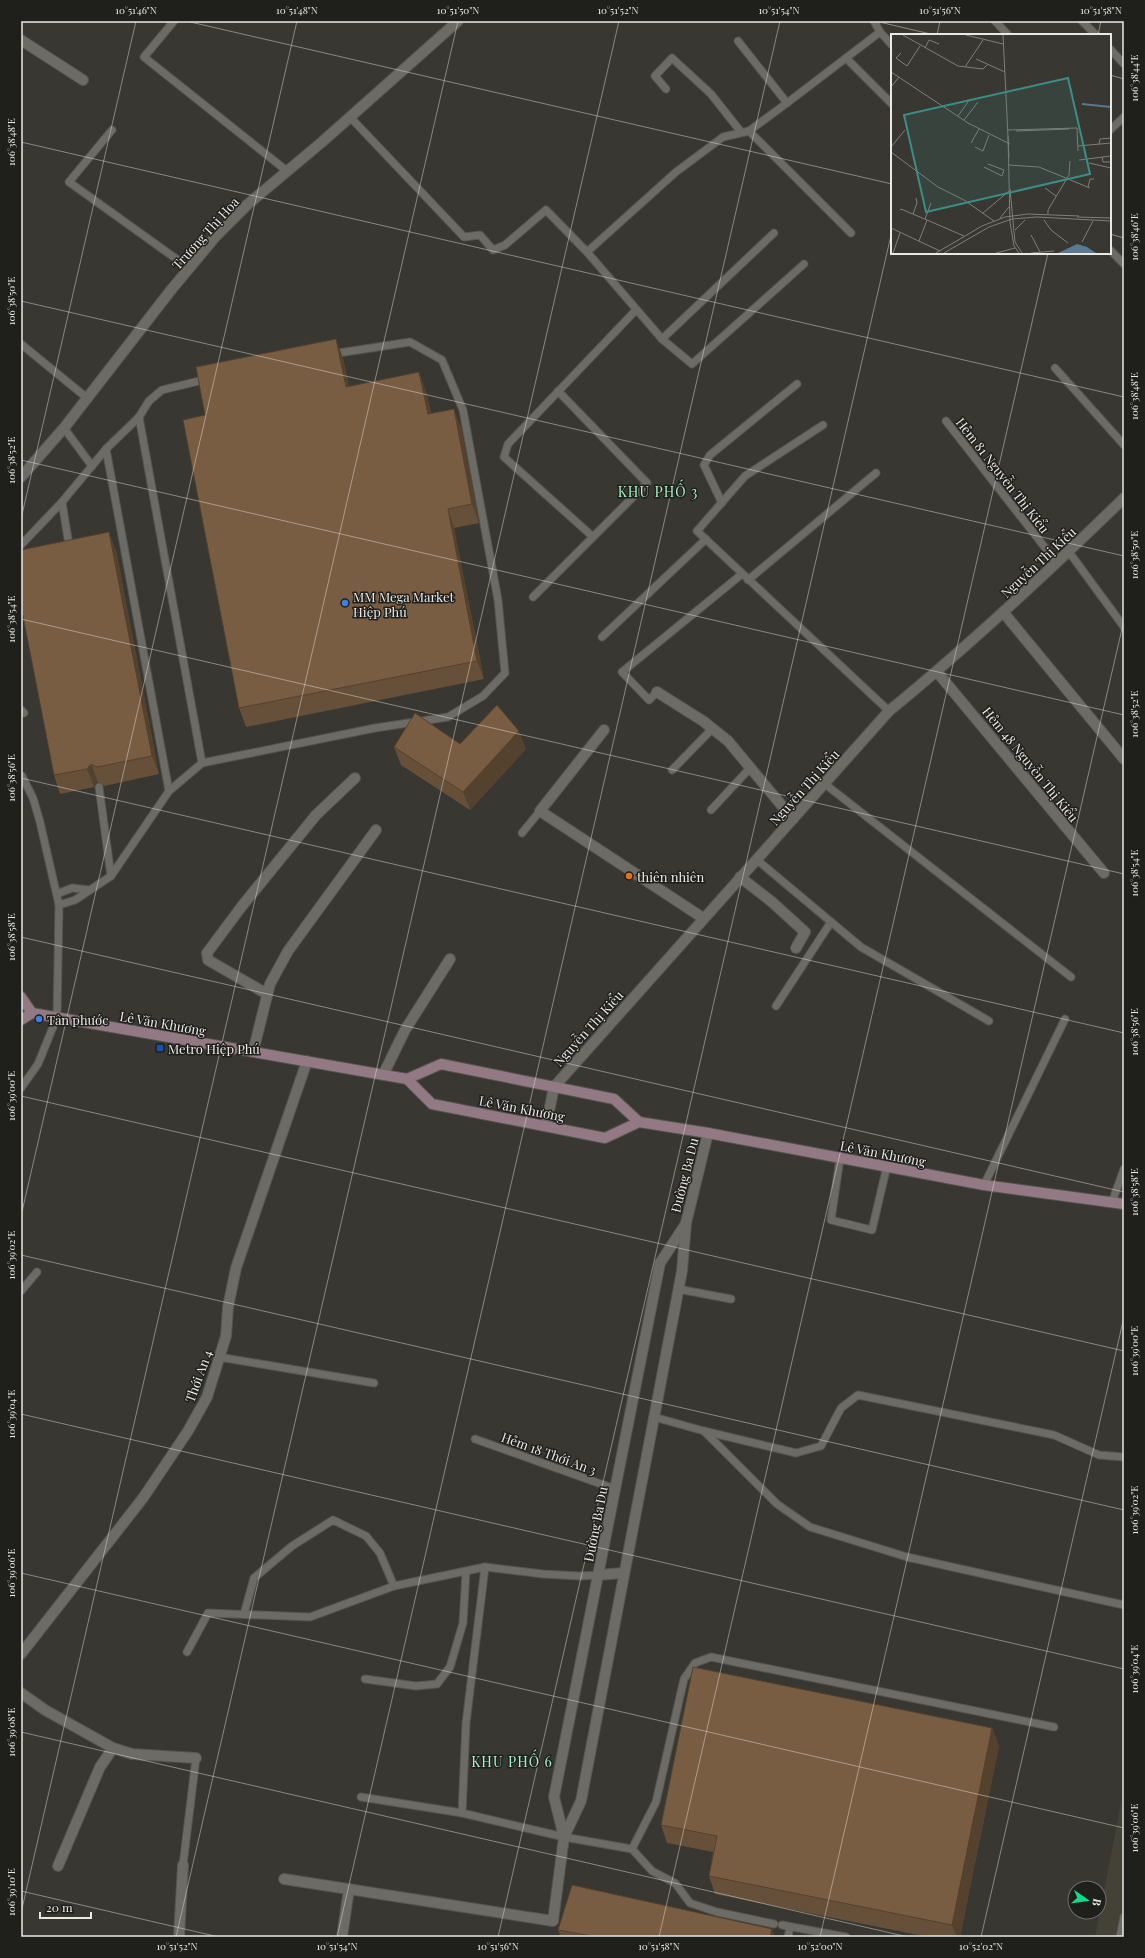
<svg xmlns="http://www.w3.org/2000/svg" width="1145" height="1958" font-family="'Playfair Display',serif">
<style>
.built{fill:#444236}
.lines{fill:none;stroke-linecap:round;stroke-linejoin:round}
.service-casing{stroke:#55544f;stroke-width:9}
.minor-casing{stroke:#55544f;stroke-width:12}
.tertiary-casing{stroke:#55544f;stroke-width:12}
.secondary-casing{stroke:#55544f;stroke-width:12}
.service{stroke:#6c6b66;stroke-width:7}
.minor{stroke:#6c6b66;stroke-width:10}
.tertiary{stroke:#6c6b66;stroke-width:10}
.secondary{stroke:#937984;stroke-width:10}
.wall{fill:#675039}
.shaded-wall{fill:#54412e}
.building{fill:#785d42;stroke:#54412e}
.ticks{fill:none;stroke:#eae9e6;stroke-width:1;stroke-opacity:0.45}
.shop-dot{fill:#3f7fe0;stroke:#1f1f1c;stroke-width:1.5}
.food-dot{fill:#e8710a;stroke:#1f1f1c;stroke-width:1.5}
.transit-dot{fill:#1a4fb4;stroke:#1f1f1c;stroke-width:1.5}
.labels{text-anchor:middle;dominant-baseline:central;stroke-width:3;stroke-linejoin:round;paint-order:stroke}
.street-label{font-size:13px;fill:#eae9e6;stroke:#1f1f1c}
.poi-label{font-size:13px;fill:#eae9e6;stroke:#1f1f1c;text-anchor:start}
.neighbourhood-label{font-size:14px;letter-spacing:1px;fill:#a5f4c6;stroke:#1f1f1c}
.inset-river{fill:none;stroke:#597992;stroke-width:2}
.inset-road{fill:none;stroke:#7f7e7a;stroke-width:1}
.view{fill:#3b8d86;fill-opacity:0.15;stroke:#3b8d86;stroke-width:2}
.inset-edge{fill:none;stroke:#eae9e6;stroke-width:2}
.neatline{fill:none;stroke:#eae9e6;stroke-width:1.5}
.ticks-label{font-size:10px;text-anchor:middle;fill:#eae9e6}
</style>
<rect width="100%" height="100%" fill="#383732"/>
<!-- built -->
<polygon class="built" points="1124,1788 1124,1937 1095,1937"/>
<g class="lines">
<!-- service casing -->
<g class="service-casing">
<g id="service">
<polyline points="174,21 144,57 287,171"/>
<polyline points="874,21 880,32"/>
<polyline points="995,21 1008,35"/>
<polyline points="1082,21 1096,35"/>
<polyline points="738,41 787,103"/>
<polyline points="1110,49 1124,64"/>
<polyline points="846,58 892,104"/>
<polyline points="666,89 655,76 672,58 711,94 741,132"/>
<polyline points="350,117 464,237 480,235 493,250 505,245 546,210 587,252 662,339 692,364 804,264"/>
<polyline points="112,130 69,182 189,268"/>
<polyline points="1110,130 1124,117"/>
<polyline points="749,131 851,233"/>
<polyline points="1110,250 1124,264"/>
<polyline points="587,252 676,172 723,137 749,131 787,103 880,32 892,45"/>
<polyline points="662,339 774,233"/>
<polyline points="21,344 87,398"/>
<polyline points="1055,368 1124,445"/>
<polyline points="139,417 202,763"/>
<polyline points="946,421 1057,563"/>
<polyline points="823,425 745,476 697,531 889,711"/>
<polyline points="64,428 92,466"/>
<polyline points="106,449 169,791"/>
<polyline points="62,502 68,539"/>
<polyline points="722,503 704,465 710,455 797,384"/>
<polyline points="592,536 504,457 508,444 636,310"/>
<polyline points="21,545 62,502 106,449 139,417 149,401 162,390 207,379"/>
<polyline points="1069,552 1124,627"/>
<polyline points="748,580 876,473"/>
<polyline points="533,597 647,483 558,391"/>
<polyline points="602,637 706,539"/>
<polyline points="657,692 649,700 622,672 742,574"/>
<polyline points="21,710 24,713"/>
<polyline points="672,770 713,728"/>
<polyline points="825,784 1071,977"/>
<polyline points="99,787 111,876"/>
<polyline points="711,810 751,767"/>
<polyline points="522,833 540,811"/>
<polyline points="756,859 861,947 989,1021"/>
<polyline points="57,894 72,888 90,890"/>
<polyline points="59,905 75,900 111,876 169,791 202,763 375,728 448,717 483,696 505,673 498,600 463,410 442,360 410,342 332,354"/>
<polyline points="776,1006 831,922"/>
<polyline points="21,1088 38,1064 57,1017 59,905 40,822 33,798 22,776"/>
<polyline points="840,1158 831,1220 872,1230 887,1166"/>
<polyline points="984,1185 1065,1019"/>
<polyline points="1112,1202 1124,1169"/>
<polyline points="678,1289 731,1299"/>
<polyline points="21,1291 37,1272"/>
<polyline points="219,1357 374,1383"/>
<polyline points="654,1417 704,1431 796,1453 821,1446 841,1408 858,1395 1054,1435 1099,1455 1124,1457"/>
<polyline points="704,1431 777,1504 810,1527 907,1557 1124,1605"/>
<polyline points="475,1439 615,1489"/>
<polyline points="485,1567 466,1723 462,1813 564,1837 632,1849 656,1802 684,1679 695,1663 711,1657 1054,1727"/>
<polyline points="244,1614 254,1578 292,1546 333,1520 366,1536 380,1553 394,1586"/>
<polyline points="187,1652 208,1613 310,1617 394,1586 485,1567 543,1574 580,1576 598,1575"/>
<polyline points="365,1679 416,1686 437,1684 450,1667 463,1623 466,1572"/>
<polyline points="361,1797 462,1813"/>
<polyline points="632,1849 652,1871 675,1883 690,1903 717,1912 774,1924"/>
<polyline points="183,1865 196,1758"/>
<polyline points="782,1925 846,1937"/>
<polyline points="788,1937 790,1927"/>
<polyline points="1120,1937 1124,1917"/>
</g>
</g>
<!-- minor casing -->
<g class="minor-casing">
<g id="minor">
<polyline points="21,40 83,80"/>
<polyline points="1003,612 1124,759"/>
<polyline points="937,672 1104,873"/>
<polyline points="657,692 703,721 728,741 793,819"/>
<polyline points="604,730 540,811 703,918"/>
<polyline points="740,877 772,902 805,932 796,948"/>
<polyline points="267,994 208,960 207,953 242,906 316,815 355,778"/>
<polyline points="253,1052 270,984 288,951 376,830"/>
<polyline points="383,1075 405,1030 450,959"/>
<path d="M546,1126L554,1087L889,711C971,644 1048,572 1124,498"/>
<polyline points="598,1575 623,1573"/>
<polyline points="21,1654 143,1498 188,1431 207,1397 226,1336 228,1307 236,1268 307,1061"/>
<polyline points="21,1693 45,1710 113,1748 132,1754 196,1758"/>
<polyline points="564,1837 554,1797 660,1263 685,1225"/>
<polyline points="58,1866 100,1767 113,1748"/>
<polyline points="284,1879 553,1921 564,1837 581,1801 682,1271 686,1223 708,1133"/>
<polyline points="179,1937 183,1865"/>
<polyline points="342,1937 349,1889"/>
</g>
</g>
<!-- tertiary casing -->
<g class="tertiary-casing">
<polyline id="tertiary" points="21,477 64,428 171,290 216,236 248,204 322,142 458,21"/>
</g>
<!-- secondary casing -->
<g class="secondary-casing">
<g id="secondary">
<polyline points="21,997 32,1013 407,1079 441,1064 614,1099 639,1122"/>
<polyline points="21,1020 32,1013"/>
<polyline points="407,1079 432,1104 605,1138 639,1122 708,1133 984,1185 1124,1204"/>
</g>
</g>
<!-- service -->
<use href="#service" class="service"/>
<!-- minor -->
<use href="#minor" class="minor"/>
<!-- tertiary -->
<use href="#tertiary" class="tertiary"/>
<!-- secondary -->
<use href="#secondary" class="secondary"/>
</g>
<!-- wall -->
<g class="wall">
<polygon points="343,358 349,387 426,391 431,414 461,427 479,523 454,528 484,679 246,727 239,708 205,415"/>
<polygon points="116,550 159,774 104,786 98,782 94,787 60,794 54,775"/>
<polygon points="460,744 526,749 470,810 401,765 394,747"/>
<polygon points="992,1728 999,1746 960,1937 928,1937 715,1894 709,1876 713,1852 667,1843 661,1825"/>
<polygon points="772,1929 775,1937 561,1937 558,1930"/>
</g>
<!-- shaded-wall -->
<g class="shaded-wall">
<polygon points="336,339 343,358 352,406 346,387"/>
<polygon points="419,372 426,391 434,433 428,414"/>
<polygon points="454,409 461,427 479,523 472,504"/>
<polygon points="448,509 454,528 484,679 477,661"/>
<polygon points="109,532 116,550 159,774 152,756"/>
<polygon points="519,731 526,749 470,810 463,792"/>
<polygon points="91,764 98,782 94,787 87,769"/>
<polygon points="992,1728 999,1746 960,1937 957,1937 952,1925"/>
<polygon points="772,1929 775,1937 770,1937"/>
</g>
<!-- building -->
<g class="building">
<polygon points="336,339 346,387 419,372 428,414 454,409 472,504 448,509 477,661 239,708 183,420 205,415 196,367"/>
<polygon points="109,532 152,756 97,767 91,764 87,769 54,775 21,606 21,550"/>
<polygon points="497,705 519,731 463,792 394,747 415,713 460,744"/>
<polygon points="693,1667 992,1728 952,1925 709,1876 717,1836 661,1825"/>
<polygon points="572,1885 772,1929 770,1937 597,1937 558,1930"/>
</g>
<!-- ticks -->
<path class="ticks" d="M186,21L892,184M875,21L935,35M937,35L940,21M1098,35L1101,21M1110,75L1124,79M21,142L1124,397M1110,234L1124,238M21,301L1124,556M21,460L1124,715M21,519L136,21M21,619L1124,874M21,778L1124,1033M21,937L1124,1192M21,1096L1124,1351M21,1216L297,21M21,1255L1124,1510M21,1414L1124,1669M21,1573L1124,1828M21,1732L908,1937M21,1891L219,1937M21,1913L458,21M176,1937L619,21M337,1937L780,21M498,1937L892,231M659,1937L1048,253M820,1937L1124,620M981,1937L1124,1317"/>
<!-- markers -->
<g class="shop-dot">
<circle cx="345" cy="603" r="4"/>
<circle cx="39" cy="1019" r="4"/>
</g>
<circle class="food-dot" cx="629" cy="876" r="4"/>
<rect class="transit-dot" x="156" y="1044" width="8" height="8" rx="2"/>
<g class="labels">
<!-- street labels -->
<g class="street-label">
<text transform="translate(205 233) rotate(-48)">Trương Thị Hoa</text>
<text transform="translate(1003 475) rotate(52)">Hẻm 81 Nguyễn Thị Kiểu</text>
<text transform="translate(1038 562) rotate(-43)">Nguyễn Thị Kiểu</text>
<text transform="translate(1031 764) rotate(51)">Hẻm 48 Nguyễn Thị Kiểu</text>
<text transform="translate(804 787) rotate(-48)">Nguyễn Thị Kiểu</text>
<text transform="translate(163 1023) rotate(10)">Lê Văn Khương</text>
<text transform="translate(588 1028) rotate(-48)">Nguyễn Thị Kiểu</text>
<text transform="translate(522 1108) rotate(11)">Lê Văn Khương</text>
<text transform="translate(883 1153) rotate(11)">Lê Văn Khương</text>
<text transform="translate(684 1175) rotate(-76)">Đường Ba Du</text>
<text transform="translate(198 1376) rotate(-70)">Thới An 4</text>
<text transform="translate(549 1453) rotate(20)">Hẻm 18 Thới An 3</text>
<text transform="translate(595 1524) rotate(-79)">Đường Ba Du</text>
</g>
<!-- poi labels -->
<g class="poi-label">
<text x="353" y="596">MM Mega Market<tspan x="353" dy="15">Hiệp Phú</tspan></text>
<text x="637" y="876">thiên nhiên</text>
<text x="47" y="1019">Tân phước</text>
<text x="168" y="1048">Metro Hiệp Phú</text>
</g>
<!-- neighbourhood labels -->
<g class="neighbourhood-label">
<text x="658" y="491">KHU PHỐ 3</text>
<text x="512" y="1761">KHU PHỐ 6</text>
</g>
</g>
<!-- overview -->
<g transform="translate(891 34)">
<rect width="220" height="220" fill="#383732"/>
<path d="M186,210L196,213L205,219H167Z" fill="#597992"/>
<path class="inset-river" d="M191,70L220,73"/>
<path class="inset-road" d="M12,1L67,32L92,35L96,31M75,1L112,10M112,1L118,123M34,14L38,6L48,10M10,19L5,24L16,32L29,12M85,25L114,38M74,33L92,6M0,38L77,89L119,110M0,53L8,43M67,82L79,65M73,86L87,68M116,96L186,94L187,117M125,97L178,95M117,102L119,188L123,212L128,219M80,109L88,95M208,110L209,105L220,104M187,112L220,109M0,113L14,96M84,113L92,117L98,101M0,118L47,153L73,166L103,187M211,123L212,128H220M188,126L220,122M198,129L220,134M97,130L113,136M118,131L148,133L199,154M93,133L111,142L113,136M197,153L199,145H203M154,154L165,162M119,155L124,208L131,219M9,176L10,175L36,186L28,207M92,179L118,157M22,180L26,169L25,164M157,180V176L178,141L179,127M186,183L220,184M109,184L118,173M34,185L40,169M36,186L73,202M153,186L160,196L177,209M0,194L49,217M124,196L134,186M140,201L149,218M191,208L202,187M2,219L9,199M45,219L91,192L114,183L137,180L188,182M53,219L98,193L121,185L146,183L220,187M105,219L124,214M140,219L163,217"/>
<path class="view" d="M177,44L199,140L35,178L13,81Z"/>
<rect width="220" height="220" class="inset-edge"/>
</g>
<!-- border -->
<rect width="1145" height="1958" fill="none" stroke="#1f1f1c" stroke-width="44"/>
<!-- north arrow -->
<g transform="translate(1087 1900) rotate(103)"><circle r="19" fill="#1f1f1c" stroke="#70706d"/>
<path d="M0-3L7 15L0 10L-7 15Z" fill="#0fd98a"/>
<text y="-6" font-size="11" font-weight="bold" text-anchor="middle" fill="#eae9e6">B</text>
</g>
<!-- scale -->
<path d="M40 1912v6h51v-6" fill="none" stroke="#eae9e6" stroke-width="2"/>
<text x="46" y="1912" font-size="12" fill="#eae9e6" stroke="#1f1f1c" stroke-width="3" paint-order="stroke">20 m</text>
<rect x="22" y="22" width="1101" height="1914" class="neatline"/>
<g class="ticks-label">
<text x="136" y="14">10°51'46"N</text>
<text x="297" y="14">10°51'48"N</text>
<text x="458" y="14">10°51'50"N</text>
<text x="618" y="14">10°51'52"N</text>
<text x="779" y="14">10°51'54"N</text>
<text x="940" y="14">10°51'56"N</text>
<text x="1101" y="14">10°51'58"N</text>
<text transform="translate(1134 78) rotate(-90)" y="4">106°38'44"E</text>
<text transform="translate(11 142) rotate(-90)" y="4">106°38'48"E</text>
<text transform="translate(1134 237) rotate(-90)" y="4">106°38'46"E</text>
<text transform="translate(11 301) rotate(-90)" y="4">106°38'50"E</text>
<text transform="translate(1134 396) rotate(-90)" y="4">106°38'48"E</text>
<text transform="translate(11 460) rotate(-90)" y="4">106°38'52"E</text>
<text transform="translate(1134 555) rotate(-90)" y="4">106°38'50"E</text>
<text transform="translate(11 619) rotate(-90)" y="4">106°38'54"E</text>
<text transform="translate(1134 714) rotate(-90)" y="4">106°38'52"E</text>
<text transform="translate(11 778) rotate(-90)" y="4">106°38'56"E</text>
<text transform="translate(1134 873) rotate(-90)" y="4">106°38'54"E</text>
<text transform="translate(11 937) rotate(-90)" y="4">106°38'58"E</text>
<text transform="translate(1134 1032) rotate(-90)" y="4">106°38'56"E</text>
<text transform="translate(11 1096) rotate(-90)" y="4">106°39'00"E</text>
<text transform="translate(1134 1192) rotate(-90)" y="4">106°38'58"E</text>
<text transform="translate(11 1255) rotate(-90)" y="4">106°39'02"E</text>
<text transform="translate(1134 1351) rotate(-90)" y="4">106°39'00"E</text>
<text transform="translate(11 1414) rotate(-90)" y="4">106°39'04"E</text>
<text transform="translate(1134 1510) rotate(-90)" y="4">106°39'02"E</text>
<text transform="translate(11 1573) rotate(-90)" y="4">106°39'06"E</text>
<text transform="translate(1134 1669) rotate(-90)" y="4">106°39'04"E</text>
<text transform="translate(11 1732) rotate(-90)" y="4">106°39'08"E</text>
<text transform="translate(1134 1828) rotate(-90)" y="4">106°39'06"E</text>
<text transform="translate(11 1892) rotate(-90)" y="4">106°39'10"E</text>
<text x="177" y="1950">10°51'52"N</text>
<text x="337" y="1950">10°51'54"N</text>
<text x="498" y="1950">10°51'56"N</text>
<text x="659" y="1950">10°51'58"N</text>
<text x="820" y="1950">10°52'00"N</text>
<text x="981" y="1950">10°52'02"N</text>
</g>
</svg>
